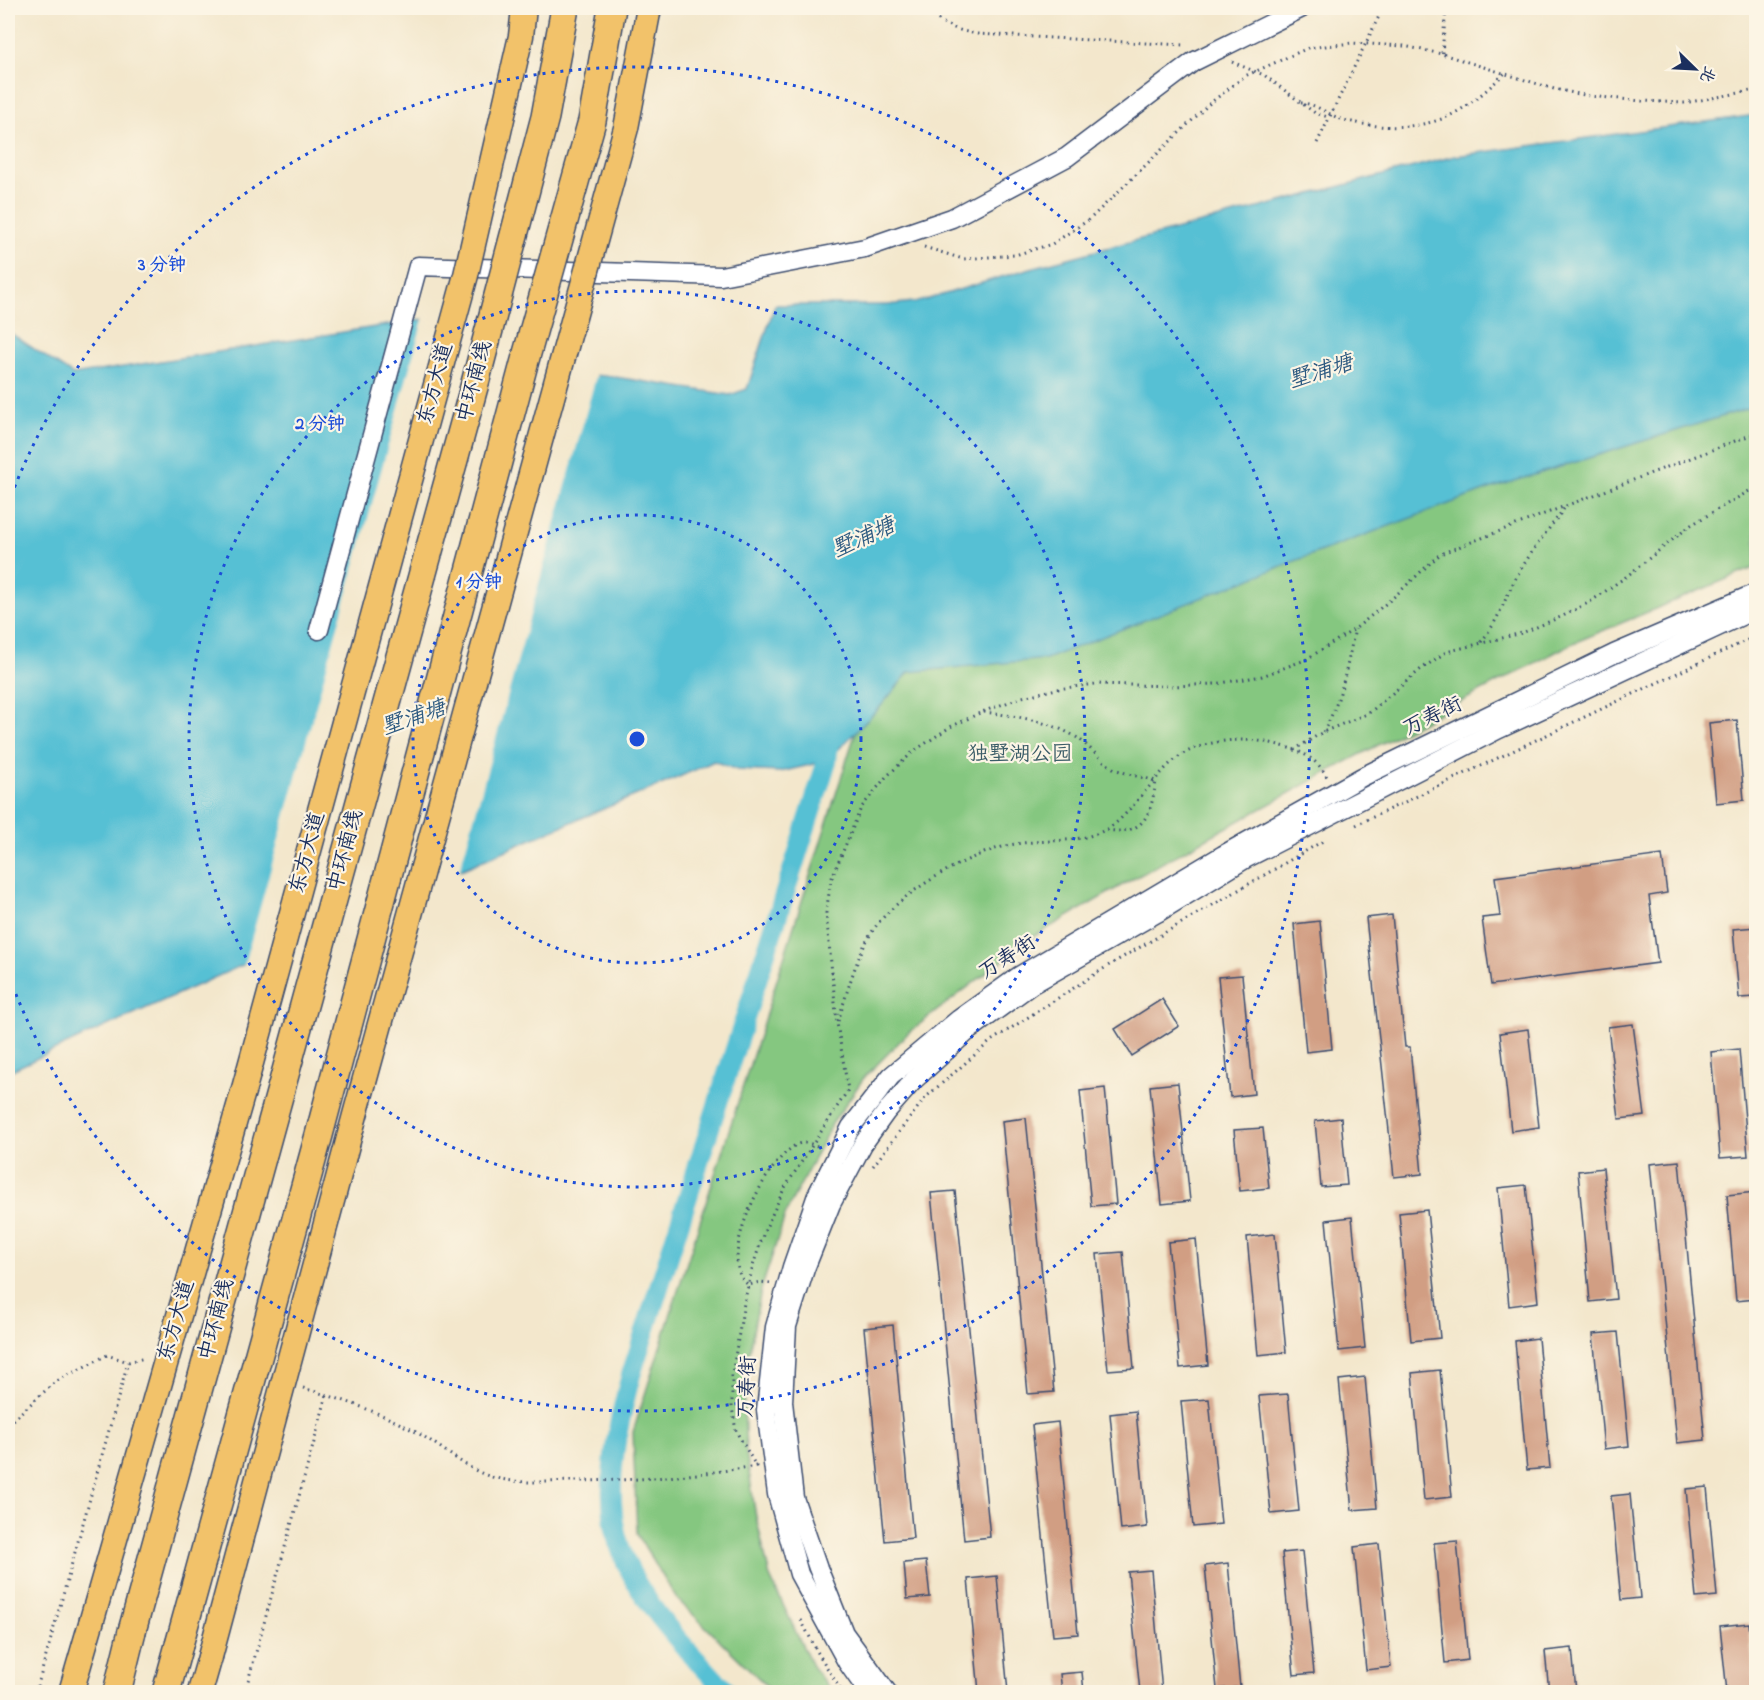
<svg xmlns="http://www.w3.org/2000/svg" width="1764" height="1700" font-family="'Indie Flower','LXGW WenKai TC',sans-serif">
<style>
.green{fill:#85c780;stroke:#507b6f;stroke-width:1.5}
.water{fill:#57c0d4;stroke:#397899;stroke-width:1.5}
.pier{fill:#f3e7cc}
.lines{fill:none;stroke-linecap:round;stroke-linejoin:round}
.canal{stroke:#57c0d4;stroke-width:20}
.building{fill:#d19e83}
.minor-casing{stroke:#3b4b6e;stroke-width:21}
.major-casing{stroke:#3b4b6e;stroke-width:27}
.highway-casing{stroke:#3b4b6e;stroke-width:30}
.path{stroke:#3b4b6e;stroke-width:3;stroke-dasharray:1.5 4.5;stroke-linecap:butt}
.minor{stroke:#fff;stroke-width:18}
.major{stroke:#f2c26a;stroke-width:24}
.highway{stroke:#f2c26a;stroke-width:27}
.major-bridge-casing{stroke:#3b4b6e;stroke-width:27;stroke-linecap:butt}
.highway-bridge-casing{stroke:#3b4b6e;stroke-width:30;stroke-linecap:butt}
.major-bridge{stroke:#f2c26a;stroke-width:24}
.highway-bridge{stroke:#f2c26a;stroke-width:27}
.ring{fill:none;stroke:#1d4ed8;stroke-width:3;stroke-dasharray:3 6}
.labels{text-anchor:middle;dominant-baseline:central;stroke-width:4.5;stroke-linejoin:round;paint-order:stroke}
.street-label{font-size:21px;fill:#1b2f5e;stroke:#fcf5e5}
.park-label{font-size:21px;fill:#3b5d68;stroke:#fcf5e5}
.water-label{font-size:22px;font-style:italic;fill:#2d5a81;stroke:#fcf5e5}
.centre{fill:#1d4ed8;stroke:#fcf5e5;stroke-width:3}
.ring-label{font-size:18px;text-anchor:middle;font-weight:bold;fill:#1d4ed8;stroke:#fcf5e5;stroke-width:4.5;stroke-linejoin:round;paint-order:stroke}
</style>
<rect width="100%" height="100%" fill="#fcf5e5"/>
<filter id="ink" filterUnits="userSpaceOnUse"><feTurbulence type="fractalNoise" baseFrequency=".0167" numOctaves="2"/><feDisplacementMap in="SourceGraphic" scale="12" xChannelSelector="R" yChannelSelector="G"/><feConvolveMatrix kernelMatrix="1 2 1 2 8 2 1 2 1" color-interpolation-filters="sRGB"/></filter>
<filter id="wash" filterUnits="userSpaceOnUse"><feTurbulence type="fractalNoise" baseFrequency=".008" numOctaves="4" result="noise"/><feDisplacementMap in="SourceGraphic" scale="24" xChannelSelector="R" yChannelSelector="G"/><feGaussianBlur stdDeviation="1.35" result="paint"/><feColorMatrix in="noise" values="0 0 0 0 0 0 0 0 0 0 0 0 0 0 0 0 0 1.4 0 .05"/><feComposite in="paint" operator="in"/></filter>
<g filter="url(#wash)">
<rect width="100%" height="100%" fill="#f3e7cc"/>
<!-- green -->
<polygon class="green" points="1756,343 1756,567 1571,644 1346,762 1131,880 1036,935 908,1033 863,1079 832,1124 786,1213 761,1290 747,1363 744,1405 746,1452 756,1517 770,1577 812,1666 832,1692 773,1692 676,1598 637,1534 633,1432 856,731 861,671"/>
<!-- water -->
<path class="water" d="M1756,115V406L1489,489L1292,562L1046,659L909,672L880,707L827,761L780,772L737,770L714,761C655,789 594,812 534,838C358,915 181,990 8,1072V343L12,334L73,375L469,312L434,415L514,439L559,372L615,377L730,395L747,389L775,305H888L922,301L1031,268L1455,156Z"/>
<!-- pier -->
<polygon class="pier" points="469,309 472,313 437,413 513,435 557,371 597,373 458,876 243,969 424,316"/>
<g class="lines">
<!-- canal -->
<path class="canal" d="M727,1692C682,1645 619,1583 613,1515C608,1467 619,1421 631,1375L827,761L829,736"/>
</g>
<g id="blocks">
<!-- building -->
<g class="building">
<polygon points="1737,720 1744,800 1716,803 1709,723"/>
<polygon points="1662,855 1667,893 1649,896 1658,963 1491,985 1482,918 1500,916 1495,877"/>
<polygon points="1392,915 1405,1047 1410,1047 1422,1174 1394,1177 1366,918"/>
<polygon points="1320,921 1332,1049 1306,1052 1294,924"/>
<polygon points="1756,927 1756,997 1739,998 1733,929"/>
<polygon points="1242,975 1254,1094 1230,1097 1218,977"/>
<polygon points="1162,999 1179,1026 1132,1056 1115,1029"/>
<polygon points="1633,1024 1645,1116 1619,1119 1608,1027"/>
<polygon points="1528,1029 1539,1127 1511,1131 1500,1033"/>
<polygon points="1739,1049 1748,1156 1720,1158 1711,1052"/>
<polygon points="1178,1083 1190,1201 1162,1204 1150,1086"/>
<polygon points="1105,1088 1116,1204 1091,1206 1080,1091"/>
<polygon points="1026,1118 1054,1392 1028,1394 1002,1121"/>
<polygon points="1341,1118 1347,1185 1321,1187 1315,1121"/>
<polygon points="1263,1128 1269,1188 1240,1191 1234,1130"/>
<polygon points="1679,1161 1705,1440 1677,1443 1650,1164"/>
<polygon points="1603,1168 1616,1299 1590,1302 1578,1171"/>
<polygon points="1526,1185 1538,1302 1509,1306 1498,1188"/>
<polygon points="955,1191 990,1537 964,1540 931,1193"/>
<polygon points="1756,1192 1756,1299 1736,1301 1727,1195"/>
<polygon points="1427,1210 1440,1338 1411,1341 1399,1213"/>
<polygon points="1352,1217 1365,1348 1339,1351 1326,1220"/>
<polygon points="1275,1234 1286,1352 1258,1355 1247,1237"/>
<polygon points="1196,1239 1208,1365 1180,1368 1168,1242"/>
<polygon points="1123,1252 1134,1368 1108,1370 1097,1254"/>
<polygon points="893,1325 913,1538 885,1541 864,1328"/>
<polygon points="1618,1332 1629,1446 1604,1449 1593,1334"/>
<polygon points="1538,1338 1550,1468 1527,1470 1515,1341"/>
<polygon points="1440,1370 1452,1497 1424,1500 1412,1373"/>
<polygon points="1365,1377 1377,1508 1352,1510 1339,1380"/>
<polygon points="1288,1394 1299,1511 1271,1514 1259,1396"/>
<polygon points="1209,1399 1221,1524 1193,1527 1181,1401"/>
<polygon points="1136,1411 1147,1527 1121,1530 1110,1414"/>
<polygon points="1058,1422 1078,1634 1053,1636 1032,1425"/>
<polygon points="1707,1487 1717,1596 1696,1598 1686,1489"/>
<polygon points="1630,1494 1640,1598 1621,1600 1611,1496"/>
<polygon points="1457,1541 1468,1660 1445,1663 1434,1543"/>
<polygon points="1379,1544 1391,1667 1366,1670 1354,1547"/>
<polygon points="1302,1551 1314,1673 1294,1675 1282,1553"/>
<polygon points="926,1561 930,1597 907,1599 904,1563"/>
<polygon points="1228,1563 1240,1687 1217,1689 1205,1566"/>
<polygon points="1151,1570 1162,1692 1140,1692 1128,1572"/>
<polygon points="997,1576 1008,1692 979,1692 968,1579"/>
<polygon points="1749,1623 1755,1692 1727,1692 1720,1626"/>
<polygon points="1572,1648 1576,1692 1549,1692 1545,1651"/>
<polygon points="1082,1672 1084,1692 1062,1692 1060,1674"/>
</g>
</g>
</g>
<g filter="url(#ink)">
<use href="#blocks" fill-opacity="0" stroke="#3b4b6e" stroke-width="1.5"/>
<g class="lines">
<!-- minor casing -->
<g class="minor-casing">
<g id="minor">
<polyline points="319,630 418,266 721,276 865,248 952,218 1067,157 1193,62 1302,8"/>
<polyline points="868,1692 847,1662 799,1574 777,1494 766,1410 775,1327 792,1267 817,1195 851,1127 891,1076 959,1019 1019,976 1223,855 1362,777 1614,654 1756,593"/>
<polyline points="887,1692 844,1633 818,1568 794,1498 783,1402 787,1326 805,1269 831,1204 863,1144 886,1112 914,1080 968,1031 1031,985 1157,913 1245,859 1499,729 1756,609"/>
</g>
</g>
<!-- major casing -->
<g class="major-casing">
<g id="major">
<polyline points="71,1692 91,1623"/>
<polyline points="200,1692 210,1657"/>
</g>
</g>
<!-- highway casing -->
<g class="highway-casing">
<g id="highway">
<polyline points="117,1692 132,1631"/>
<polyline points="166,1692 179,1645"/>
</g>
</g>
<!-- path -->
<g class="path">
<path d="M924,8C941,24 954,30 977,34L1184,45"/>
<polyline points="1442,53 1446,8"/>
<polyline points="1232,62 1264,75 1315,113 1328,117"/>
<path d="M1301,103C1316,103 1329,116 1344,120C1377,129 1418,130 1449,116C1470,106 1488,89 1505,73"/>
<polyline points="1317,143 1383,8"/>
<polyline points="924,247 963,259 1015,255 1052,244 1090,219 1209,104 1245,76 1308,48 1352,43 1404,46 1442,54 1554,89 1589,96 1642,101 1684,103 1756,90"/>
<path d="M1481,642C1500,619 1503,601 1517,576C1531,551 1549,529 1566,506"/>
<path d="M984,712C1015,716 1052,721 1079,739C1091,748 1101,761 1115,769C1128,775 1142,777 1156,781C1151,814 1145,836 1106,830"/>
<path d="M1323,732C1342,700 1347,665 1355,629"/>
<polyline points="1294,750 1323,732 1369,713 1420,670 1446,652 1522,633 1563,616 1590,602 1627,576 1691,525 1756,487"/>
<polyline points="1356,825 1756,636"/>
<path d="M838,1021C848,991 856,955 874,929C898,893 974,850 1016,844C1045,839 1078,844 1105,830C1119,823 1131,808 1141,796C1151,785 1161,772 1172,762C1200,738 1246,736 1279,745C1300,751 1316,757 1327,777"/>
<polyline points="873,1166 926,1097 991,1041 1111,964 1323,841"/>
<path d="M770,1283L760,1282L749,1285C713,1264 767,1157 798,1144C806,1141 813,1145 821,1147"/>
<path d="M303,1388C344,1400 384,1413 421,1435C444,1448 467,1470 492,1477C518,1484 544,1482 569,1481C632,1481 694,1476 756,1466L736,1431L732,1407V1375L744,1303L753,1266L764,1232L784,1189L848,1090L837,1023L826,913L831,880L861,808L886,777L914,751L950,727L982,712L1022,697L1057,689L1096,684L1172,686L1215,684L1262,676L1305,660L1355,629L1395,596L1440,554L1756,433"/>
<polyline points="8,1424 55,1382 107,1355 128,1362 145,1358"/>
<polyline points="801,1620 818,1653 842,1692"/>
<polyline points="36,1692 128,1362"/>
<polyline points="245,1692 327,1395"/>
</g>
<!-- minor -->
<use href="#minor" class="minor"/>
<!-- major -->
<use href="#major" class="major"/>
<!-- highway -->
<use href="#highway" class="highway"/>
<!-- major-bridge casing -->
<g class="major-bridge-casing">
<g id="major-bridge">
<polyline points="91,1623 245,1085 466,275 521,36 524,8"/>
<polyline points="210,1657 355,1115 626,128 649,8"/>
</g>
</g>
<!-- highway-bridge casing -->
<g class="highway-bridge-casing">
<g id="highway-bridge">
<polyline points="132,1631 474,387 545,117 565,8"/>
<polyline points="179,1645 319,1135 524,364 592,121 612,8"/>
</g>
</g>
<!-- major-bridge -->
<use href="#major-bridge" class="major-bridge"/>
<!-- highway-bridge -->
<use href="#highway-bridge" class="highway-bridge"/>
</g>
</g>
<!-- distance rings -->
<g class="ring">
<circle cx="637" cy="739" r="224"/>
<circle cx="637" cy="739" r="448"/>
<path d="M8 504A672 672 0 1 1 8 974"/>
</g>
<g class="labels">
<!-- street labels -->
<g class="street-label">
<text transform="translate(475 382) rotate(-75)">中环南线</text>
<text transform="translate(436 384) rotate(-75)">东方大道</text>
<text transform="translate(1433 717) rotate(-26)">万寿街</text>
<text transform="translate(346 851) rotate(-75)">中环南线</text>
<text transform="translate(308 853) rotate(-75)">东方大道</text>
<text transform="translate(1008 958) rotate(-33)">万寿街</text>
<text transform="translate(217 1320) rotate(-75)">中环南线</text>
<text transform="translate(177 1321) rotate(-74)">东方大道</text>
<text transform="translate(748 1387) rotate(-87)">万寿街</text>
</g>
<!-- park labels -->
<g class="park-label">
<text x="1020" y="755">独墅湖公园</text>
</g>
<!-- water labels -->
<g class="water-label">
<text transform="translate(1321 373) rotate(-17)">墅浦塘</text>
<text transform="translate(864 539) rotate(-24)">墅浦塘</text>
<text transform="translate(414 719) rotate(-19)">墅浦塘</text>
</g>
</g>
<circle cx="637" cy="739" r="9" class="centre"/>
<g class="ring-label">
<text x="162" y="270">3 分钟</text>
<text x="320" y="429">2 分钟</text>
<text x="479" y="587">1 分钟</text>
</g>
<!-- margin -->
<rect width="1764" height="1700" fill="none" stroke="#fcf5e5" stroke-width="30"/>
<!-- north arrow -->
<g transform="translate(1695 69) rotate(114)" stroke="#fcf5e5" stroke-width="4.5" paint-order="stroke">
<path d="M0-4.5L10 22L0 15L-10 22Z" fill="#1b2f5e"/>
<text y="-9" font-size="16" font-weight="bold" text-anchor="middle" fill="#1b2f5e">北</text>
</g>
</svg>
